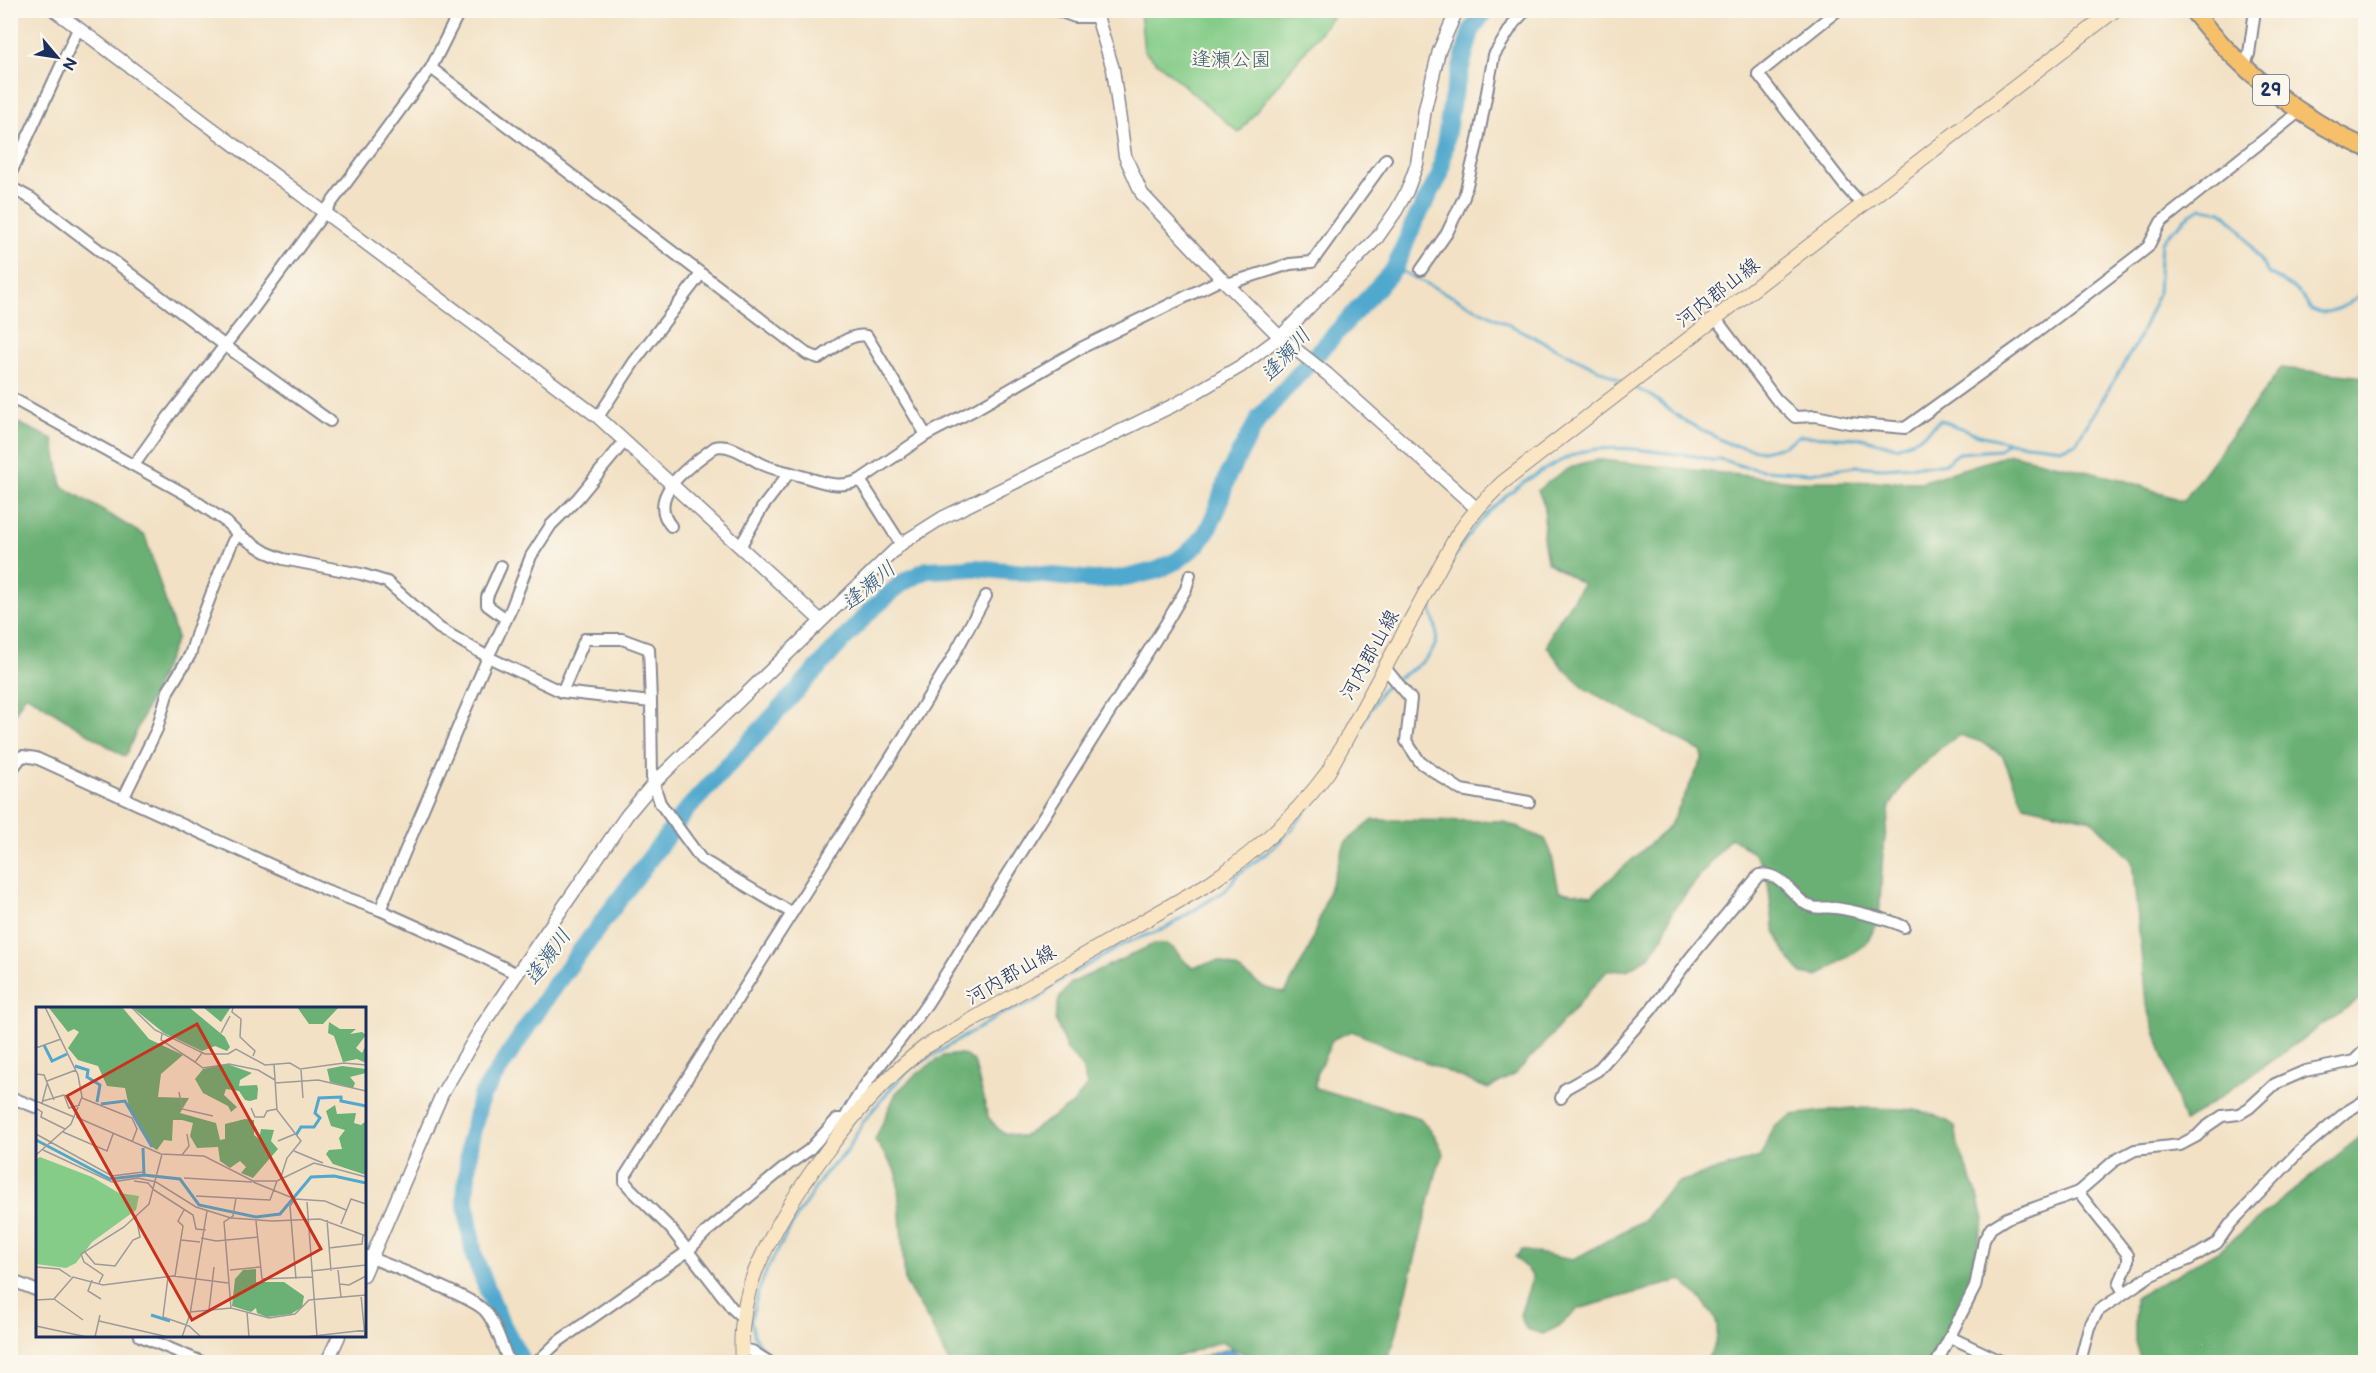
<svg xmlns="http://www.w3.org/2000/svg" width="2376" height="1373" font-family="'Balsamiq Sans','Klee One',sans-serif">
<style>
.green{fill:#84cc88;stroke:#507e73;stroke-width:1.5}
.forest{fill:#6bb074;stroke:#437069;stroke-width:1.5}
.water{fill:#50a8cd;stroke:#366c96;stroke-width:1.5}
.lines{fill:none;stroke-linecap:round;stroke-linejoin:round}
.stream{stroke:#50a8cd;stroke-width:3}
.river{stroke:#50a8cd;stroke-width:18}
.minor-casing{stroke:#868891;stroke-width:14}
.tertiary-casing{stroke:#868891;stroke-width:15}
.secondary-casing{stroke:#868891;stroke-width:16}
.primary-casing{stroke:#868891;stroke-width:20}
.minor{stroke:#fff;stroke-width:10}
.tertiary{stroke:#fff;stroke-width:12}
.secondary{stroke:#fbe6c4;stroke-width:14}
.primary{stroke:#f6c06b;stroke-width:16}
.labels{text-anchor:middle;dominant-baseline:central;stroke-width:4.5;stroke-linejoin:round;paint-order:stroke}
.shield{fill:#fbf7ec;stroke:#5e6b89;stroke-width:1.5}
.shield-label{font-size:18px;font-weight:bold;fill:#1b2f5e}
.park-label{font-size:20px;fill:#3a5e6b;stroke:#fbf7ec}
.street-label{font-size:20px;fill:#1b2f5e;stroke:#fbf7ec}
.water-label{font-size:21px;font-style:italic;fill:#2e5985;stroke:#fbf7ec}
.inset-river{fill:none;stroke:#50a8cd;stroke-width:3}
.inset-road{fill:none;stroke:#9c9a9b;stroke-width:1.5}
.view{fill:#c8321e;fill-opacity:0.15;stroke:#c8321e;stroke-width:3}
.inset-edge{fill:none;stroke:#1b2f5e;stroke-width:3}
</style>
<rect width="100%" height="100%" fill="#fbf7ec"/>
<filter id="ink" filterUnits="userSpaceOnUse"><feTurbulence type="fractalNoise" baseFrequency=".0167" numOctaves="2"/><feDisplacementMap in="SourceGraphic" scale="12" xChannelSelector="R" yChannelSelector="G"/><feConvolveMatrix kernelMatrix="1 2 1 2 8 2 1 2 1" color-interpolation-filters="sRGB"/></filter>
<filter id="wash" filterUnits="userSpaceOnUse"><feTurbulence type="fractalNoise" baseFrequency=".008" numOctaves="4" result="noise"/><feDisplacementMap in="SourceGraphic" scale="24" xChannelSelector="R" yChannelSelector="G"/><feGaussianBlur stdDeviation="1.35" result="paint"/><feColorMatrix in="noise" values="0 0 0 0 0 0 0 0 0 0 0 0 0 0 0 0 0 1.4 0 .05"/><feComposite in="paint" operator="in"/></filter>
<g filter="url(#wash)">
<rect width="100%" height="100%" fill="#f2e1c4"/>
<!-- green -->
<polygon class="green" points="1140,11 1140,10 1337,11 1239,133 1144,51"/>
<!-- forest -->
<g class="forest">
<path d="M2281,368L2365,377V995L2184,1122L2146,1002L2132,861L2092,820L2024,805L2002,755L1981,742L1960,735L1945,744L1907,779L1890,806L1883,851L1879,921L1865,945L1817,977L1802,974C1791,961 1778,944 1774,927C1765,884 1777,861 1730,838L1673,910L1662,938L1650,956L1627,970L1607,971L1542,1046L1515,1074L1488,1089L1352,1031L1333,1039L1316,1075L1315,1088L1420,1118L1435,1136L1444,1154L1437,1170L1394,1343L1386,1362H1259L1221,1341L1163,1362L948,1361L930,1323L905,1282L897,1173L875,1140L896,1093L916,1074L943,1056L962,1054L974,1061L988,1117L1001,1132L1022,1137L1073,1104L1087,1086L1082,1067L1067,1050L1055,1019L1059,999L1071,983L1154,944C1177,940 1176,958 1192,967L1218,961L1238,969L1263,987L1285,993L1309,949L1345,843L1373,820L1502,821L1545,839L1551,852L1559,891L1592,895L1669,827L1702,760V752L1587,690L1563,668L1547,646L1552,631L1583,584L1547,562L1543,537L1545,508L1538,490C1558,474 1575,461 1602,460L1794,481L1921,482L2011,454L2124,480L2183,501Z"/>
<polygon points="11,420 53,439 62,486 145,536 177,638 125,757 26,694 11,720"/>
<path d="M1852,1108C1887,1109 1925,1104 1955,1126L1958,1145L1979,1199L1984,1220L1965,1293L1937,1362H1705C1733,1323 1709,1308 1681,1280L1578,1309L1559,1326L1543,1334L1526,1329L1520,1315L1533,1276L1515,1257L1522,1250L1573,1260L1645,1219L1663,1196L1679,1182L1760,1157L1774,1127L1792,1115Z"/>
<polygon points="2365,1133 2365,1362 2138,1362 2140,1358 2135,1342 2135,1298 2221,1249"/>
</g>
<!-- water -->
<polygon class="water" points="1231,1348 1248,1362 1185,1362"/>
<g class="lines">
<!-- stream -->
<g class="stream">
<polyline points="1395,268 1624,382"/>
<path d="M1633,387L1650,395L1683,420L1729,444L1762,451L1784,446L1799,436L1861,438L1896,447L1919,438L1940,420L1979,435L2008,442L2062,448L2076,443L2136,344L2158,294L2161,242L2190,214L2202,208L2222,211L2240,229L2268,273L2292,287L2304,298L2311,310C2333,317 2348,304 2366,291"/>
<path d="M1397,678C1418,667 1444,652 1435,624C1432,613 1429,605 1434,593C1461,537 1494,497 1549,467C1562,460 1576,452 1591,450C1612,446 1639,449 1660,452C1676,455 1700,454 1713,461L1720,459L1745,467L1764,470L1810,473L1855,466L1881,468L1935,465L1946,463L1959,453L1999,450L2008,442"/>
<polyline points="1342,759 1381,691 1392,682"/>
<polyline points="779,1362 759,1345 754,1335 751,1320 757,1295 767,1269 797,1216 824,1175 847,1151 863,1122 892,1087 909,1070 952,1044 1002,1014 1037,1001 1050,988 1066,977 1128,942 1164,929 1226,890 1237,875 1273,848 1293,828 1331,778"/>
</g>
<!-- river -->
<polyline class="river" points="522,1362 498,1316 474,1256 465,1197 470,1141 481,1097 552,989 684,813 869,612 902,583 927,570 977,568 1093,580 1126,578 1158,570 1178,560 1197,545 1206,533 1216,512 1228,475 1259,418 1395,268 1413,225 1440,175 1452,100 1471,31 1485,10"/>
</g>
</g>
<g filter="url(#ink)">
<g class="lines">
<!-- minor casing -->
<g class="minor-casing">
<g id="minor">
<polyline points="1056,10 1075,17 1097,17"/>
<polyline points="1838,10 1758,74 1844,185 1863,206"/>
<polyline points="2244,66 2249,54 2255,10"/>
<path d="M431,68L807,354L819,358C832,350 850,332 867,336L926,435"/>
<polyline points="10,175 78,29"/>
<polyline points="10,187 32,199 224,345 330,421"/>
<polyline points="1421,270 1447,233 1464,197 1477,145 1494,55 1514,23 1526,10"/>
<polyline points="1227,284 1290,264 1312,262 1386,159"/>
<polyline points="1716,319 1776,399 1795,417 1816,416 1849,423 1905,428 2023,343 2138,255 2148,247 2161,222 2300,111"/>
<polyline points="10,397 187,495 226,522 239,535 266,552 283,559 361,574 387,582 439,628 488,657 562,692 651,702 652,778 660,803 701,859 792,913"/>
<polyline points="598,417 634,362 701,274"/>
<polyline points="134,465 169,416 248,316 431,68 460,10"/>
<polyline points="860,480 901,544"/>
<path d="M671,526C644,494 694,463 715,447C731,443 749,458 762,464C774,470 786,471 798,475C821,481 837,490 860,480L926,435L976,409L1081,348L1222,279"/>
<polyline points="740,547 762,508 789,473"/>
<polyline points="501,566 487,597 487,605 506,619"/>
<polyline points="1385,668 1411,699 1406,741 1420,762 1461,790 1529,802"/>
<polyline points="562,692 585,639 622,639 649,649 651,702"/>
<polyline points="10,772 22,756 36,758 326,890 380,910 462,947 517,974"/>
<polyline points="124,797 157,729 168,691 190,655 198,629 222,566 233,541 239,535"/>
<polyline points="380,910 488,657 512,607 531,556 551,525 578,498 624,442"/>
<polyline points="10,1097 38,1108"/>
<path d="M1561,1098L1565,1089L1597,1071L1651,1010L1691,957L1759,875C1779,871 1790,892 1804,903C1815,911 1824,906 1836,908C1851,910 1892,920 1904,927"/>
<path d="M845,1118C868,1073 906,1038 932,996C1009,872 1086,748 1165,625L1186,589L1190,575"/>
<polyline points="2078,1192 2114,1161 2135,1150 2180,1145 2197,1136 2206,1127 2222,1116 2239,1114 2249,1108 2275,1084 2305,1071 2354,1061 2366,1049"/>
<path d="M364,1255C387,1265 475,1297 486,1312C497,1325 502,1347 509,1362"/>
<polyline points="10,1280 38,1291"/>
<polyline points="743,1318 732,1308 671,1229 630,1188 625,1182 625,1176 900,743 950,662 986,596"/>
<polyline points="140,1336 202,1362"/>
<polyline points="1950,1337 2003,1362"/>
<polyline points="742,1349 752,1351 769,1362"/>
<polyline points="537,1362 559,1341 688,1251 705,1233 789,1164 809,1150 837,1119 852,1119"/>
<polyline points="1937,1362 1975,1287 1984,1240 1991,1228 2007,1218 2078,1192 2128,1255 2128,1263 2119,1284 2123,1291"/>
<polyline points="2080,1362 2089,1327 2098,1311 2151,1275 2190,1259 2217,1243 2231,1223 2299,1152 2346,1112 2366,1100"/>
</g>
</g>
<!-- tertiary casing -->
<g class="tertiary-casing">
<g id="tertiary">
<polyline points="54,10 598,417 820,620"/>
<polyline points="1095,10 1113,69 1125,156 1142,194 1222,279 1280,337 1327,374 1476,508"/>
<polyline points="364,1275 442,1094 484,1023 517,974 627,815 653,784 901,544 942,518 1178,403 1241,366 1280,337 1377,238 1396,211 1407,191 1417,164 1425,109 1439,51 1457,10"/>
<polyline points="327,1362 339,1336"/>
</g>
</g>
<!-- secondary casing -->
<g class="secondary-casing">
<path id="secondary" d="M742,1362C740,1333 744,1300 755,1272C787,1197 860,1096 925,1047L1208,884C1255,853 1294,818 1328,772L1456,537C1470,516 1484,500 1502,483L2115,10"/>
</g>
<!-- primary casing -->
<g class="primary-casing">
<path id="primary" d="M2192,10C2238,68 2298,118 2366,148"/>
</g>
<!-- minor -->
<use href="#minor" class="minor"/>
<!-- tertiary -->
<use href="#tertiary" class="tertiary"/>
<!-- secondary -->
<use href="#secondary" class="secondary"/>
<!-- primary -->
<use href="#primary" class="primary"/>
</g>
</g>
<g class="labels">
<!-- shield labels -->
<rect class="shield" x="2253" y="75" width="36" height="30" rx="4.5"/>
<g class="shield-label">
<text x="2271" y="90">29</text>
</g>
<!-- park labels -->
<g class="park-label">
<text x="1231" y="60">逢瀬公園</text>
</g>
<!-- street labels -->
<g class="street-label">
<text transform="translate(1718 293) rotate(-38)">河内郡山線</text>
<text transform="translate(1370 655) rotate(-61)">河内郡山線</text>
<text transform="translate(1011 975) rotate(-30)">河内郡山線</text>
</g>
<!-- water labels -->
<g class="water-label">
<text transform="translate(1286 355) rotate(-48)">逢瀬川</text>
<text transform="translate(869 586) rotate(-40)">逢瀬川</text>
<text transform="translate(548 957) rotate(-54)">逢瀬川</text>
</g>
</g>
<!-- overview -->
<g transform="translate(36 1007)">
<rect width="330" height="330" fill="#f2e1c4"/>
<path d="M4,150L56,170L83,186L103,189L100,203L56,235L40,256L30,261L0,257V152Z" fill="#84cc88"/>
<path d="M86,0L113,32L147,48L125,67L122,90L153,91L144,106L180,116L184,133L189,132V117L209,112L218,113V128L223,132L225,122L238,123L235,134L242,142L217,171L205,166L210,160L204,154L194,161L184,154L182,140L161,141L154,129L157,116L146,113H137L136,134L128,133L121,143L116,140L93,100L89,81L71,79L62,59L42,53L32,41L43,25L38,22L32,25L13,1ZM195,0L185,15L168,1ZM261,0H303L287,17H273ZM97,1H154L189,30L194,40L191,44L179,39L166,44L128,26ZM293,15L304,22H320L314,27L326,25L330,28L320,41L326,46L330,38V56L321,52L307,55L298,29L292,26ZM191,57L216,66L204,73L203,79L221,78L222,82L221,92L214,94L209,93L203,84L190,82L188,88L201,100L195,105L192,99L167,86L159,72L167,62ZM306,59L330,62V66L314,70L319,76L317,81L294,75L291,62ZM299,98L301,107L320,106L318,116L325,118L330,114V168L297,157L290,147L293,143L306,142L303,131L309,123L295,119L290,104ZM220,262V275H248L268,289L266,300L255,307L231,310L221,306L220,301L215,305L196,299L199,272L207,263Z" fill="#6bb074"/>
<path class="inset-river" d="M8,38L16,54L31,47M39,59L52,63L51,70L64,78L61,95M65,97L89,94L116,140M260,128L265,120H278L284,111L279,106L283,91L305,90V94L330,99M0,133L74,172L108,168L144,172L163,198L220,210L244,207L275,170L298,169L330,176M107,141L108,168M115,308L134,314"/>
<path class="inset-road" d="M95,0L119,23L169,47H192L200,42L229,58L254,56L264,62L308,56L330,58M197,0L196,5L205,12L204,30L219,44L217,49M185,26L194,9M126,27L125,33L159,55M0,41L25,32M166,46L159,55L167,61L193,57L222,63L239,73M238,57L241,103L265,134L251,151L244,173M265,63L267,91M0,67L8,68L18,93M11,74L40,63M239,76L282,73L330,84M143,85L146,102L177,109M46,91L96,111L101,122L96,135M0,94L38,110M7,94L28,88L33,101L44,98M6,96L11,77M0,101L6,105L5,110L29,122M215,101L219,110H228L231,104L241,102M40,110L125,147L168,149L217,174H241L278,156L330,170M27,125L71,144L77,127M0,127L76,169L107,165M242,134L259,127M7,143L76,175L102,171L120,175L160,200L195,211L236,214L284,212L330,229M258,144L287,156M0,148L35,117L46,90L42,68L9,0M146,148L153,139L151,127M148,171L216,175M98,174L112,176L118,183M217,175L259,192L289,194L310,203M118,183L157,208L160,222L170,223M160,189L234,193L241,174M259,192L254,199L260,272M271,195L281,330M291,213L295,264M220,214L226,272L276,270M305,217L315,192L330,197M165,231L180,234L222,230M145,233L164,235M293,241L326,237L327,228M48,244L59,257L79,259L97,233L104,230L100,209M0,260L23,262L35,270M194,263L224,260M302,263L305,290M275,264L330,258M139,269L147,219L142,214L148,203M132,270L127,310L153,319L165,330M56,273L52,284L65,292M63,276L67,268L48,255L45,247L88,220L113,197L126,147M304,277L313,278L330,269M325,288L329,330M18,292L47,313M0,293L18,292L37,270L67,278L137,269L192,276M195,301L188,215L197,209L200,191M173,303L178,260M154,305L195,301L233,311L259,307L273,293L330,288M211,305L213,330M63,314L132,330M0,319L51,330M59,330L64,308M146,330L154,307L171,204M269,330L330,323"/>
<path class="view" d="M161,17L285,242L156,313L31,89Z"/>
<rect width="330" height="330" class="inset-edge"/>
</g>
<!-- margin -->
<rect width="2376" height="1373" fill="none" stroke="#fbf7ec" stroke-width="36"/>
<!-- north arrow -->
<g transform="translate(57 57) rotate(119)" stroke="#fbf7ec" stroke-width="4.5" paint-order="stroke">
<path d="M0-4.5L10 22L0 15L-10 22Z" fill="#1b2f5e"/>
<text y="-9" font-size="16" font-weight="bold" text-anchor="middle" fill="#1b2f5e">N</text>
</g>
</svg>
